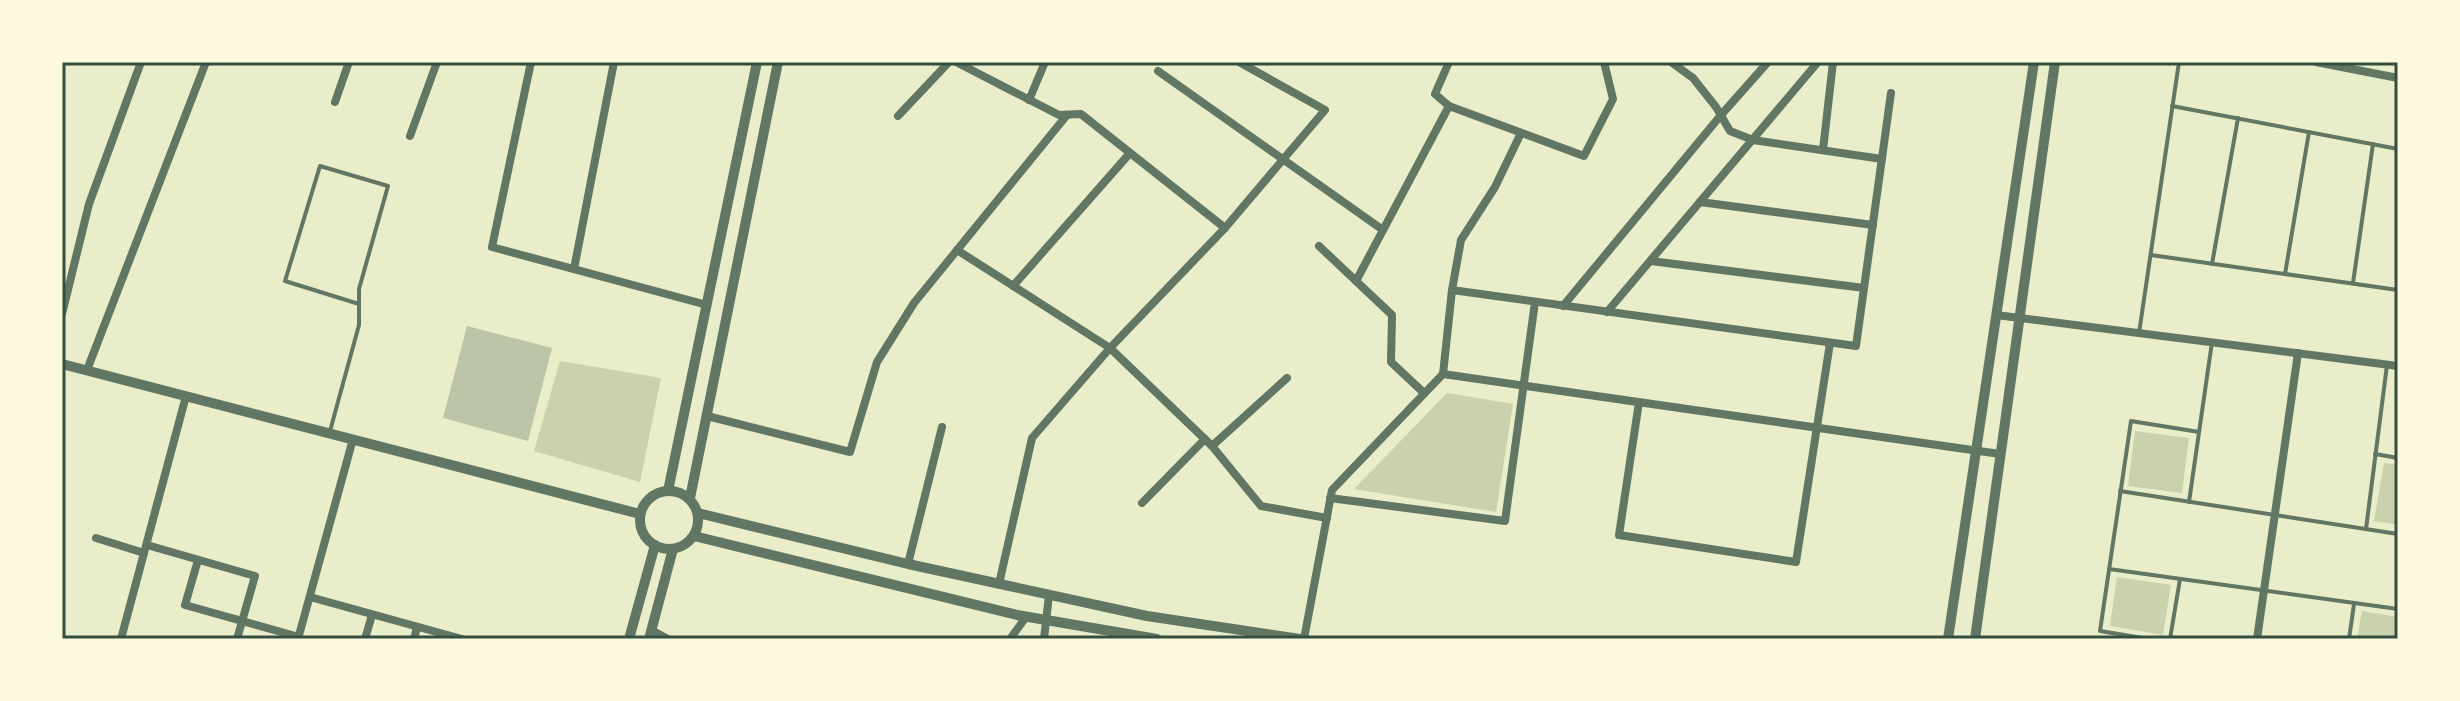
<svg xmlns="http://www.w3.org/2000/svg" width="2460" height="701" font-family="'Libre Baskerville',serif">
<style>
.green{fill:#cad2ad}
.building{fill:#bcc5a7}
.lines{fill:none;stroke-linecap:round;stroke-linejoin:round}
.service{stroke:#617663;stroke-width:4}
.minor{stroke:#617663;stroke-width:8}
.tertiary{stroke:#617663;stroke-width:10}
.neatline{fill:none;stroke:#344e41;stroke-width:3}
</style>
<rect width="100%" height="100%" fill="#e9edc9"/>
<!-- green -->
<g class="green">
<polygon points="560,361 661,378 640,482 534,451"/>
<polygon points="1447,393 1513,404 1496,512 1354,489"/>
<polygon points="2135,431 2189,438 2182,493 2128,486"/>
<polygon points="2384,463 2398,465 2398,525 2374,521"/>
<polygon points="2117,577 2171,585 2163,635 2110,626"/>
<polygon points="2362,611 2398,617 2398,639 2357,639"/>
</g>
<!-- building -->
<polygon class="building" points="467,326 552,348 528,441 443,418"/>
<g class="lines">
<!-- service -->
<g class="service">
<polyline points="2172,106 2398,149"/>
<polyline points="2151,255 2398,290"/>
<polyline points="2212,264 2238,118"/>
<polyline points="2285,274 2309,132"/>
<polyline points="2353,283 2373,144"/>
<polyline points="2139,333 2179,62"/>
<polyline points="330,431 359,325 359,289 388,186 320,166 285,281 359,304"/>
<polyline points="2375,454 2398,458"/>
<polyline points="2120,491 2398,534"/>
<polyline points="2189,502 2212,342"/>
<polyline points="2366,529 2387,365"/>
<polyline points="2109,569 2398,609"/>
<polyline points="2149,639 2100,631 2131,421 2199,432"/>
<polyline points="2170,639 2180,579"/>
<polyline points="2349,639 2354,604"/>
</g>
<!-- minor -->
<g class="minor">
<polyline points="531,62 492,247 707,305"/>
<polyline points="956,62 1059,115 1081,114 1225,228"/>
<polyline points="1449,62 1435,94 1449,106 1584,156 1613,99 1604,62"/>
<polyline points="1671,62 1693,78 1716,107 1730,131 1753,140 1882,159"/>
<polyline points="2316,62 2398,78"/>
<polyline points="1158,71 1383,230"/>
<polyline points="1029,100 1045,62"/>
<polyline points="335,102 349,62"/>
<polyline points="898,116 949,62"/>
<polyline points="410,136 437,62"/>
<polyline points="1823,150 1833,62"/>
<polyline points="1700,202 1873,225"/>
<polyline points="1319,246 1392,315 1391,362 1424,393"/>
<polyline points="957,250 1110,348 1212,446 1261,506 1327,518"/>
<polyline points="1651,261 1864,288"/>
<polyline points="574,269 614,62"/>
<polyline points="1356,281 1449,106"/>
<polyline points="1013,286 1130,153"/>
<polyline points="1452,290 1856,346 1891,93"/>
<polyline points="1563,306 1721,115 1768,62"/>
<polyline points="1607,312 1818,62"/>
<polyline points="62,314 89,204 141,62"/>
<polyline points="1996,315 2398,366"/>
<polyline points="87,370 206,62"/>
<polyline points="1443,374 1452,290 1461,240 1495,187 1521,133"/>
<polyline points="1639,402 1619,535 1796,562 1830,343"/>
<polyline points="707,416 850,452 877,362 914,303 1067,115"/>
<polyline points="1212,446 1287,378"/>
<polyline points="1330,498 1505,521 1535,302"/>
<polyline points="1142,503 1205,439"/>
<polyline points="96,538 144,553"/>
<polyline points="147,545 255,576 237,639"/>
<polyline points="198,560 185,605 299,637"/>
<polyline points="908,564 942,427"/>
<polyline points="999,584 1032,438 1110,348 1225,228 1325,110 1239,62"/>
<polyline points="310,597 462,639"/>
<polyline points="651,630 668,639"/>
<polyline points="121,639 186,396"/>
<polyline points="298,639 353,439"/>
<polyline points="365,639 372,615"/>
<polyline points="414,639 417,627"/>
<polyline points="1010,639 1026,617"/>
<polyline points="1044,639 1049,595"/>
<polyline points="1304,639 1332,490 1443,374 2000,454"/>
<polyline points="2257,639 2298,353"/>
</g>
<!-- tertiary -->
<g class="tertiary">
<polyline points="62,364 640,514"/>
<circle cx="669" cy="520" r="29"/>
<polyline points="668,491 757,62"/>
<polyline points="690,498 778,62"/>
<polyline points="698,513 908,564 1147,616 1300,639"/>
<polyline points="694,536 1017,615 1157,639"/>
<polyline points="629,639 655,545"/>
<polyline points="649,639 673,549"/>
<polyline points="1948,639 2034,62"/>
<polyline points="1975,639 2055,62"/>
</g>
</g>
<!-- border -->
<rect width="2460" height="701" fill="none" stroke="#fefae0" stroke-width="128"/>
<rect x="64" y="64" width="2332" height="573" class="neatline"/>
</svg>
